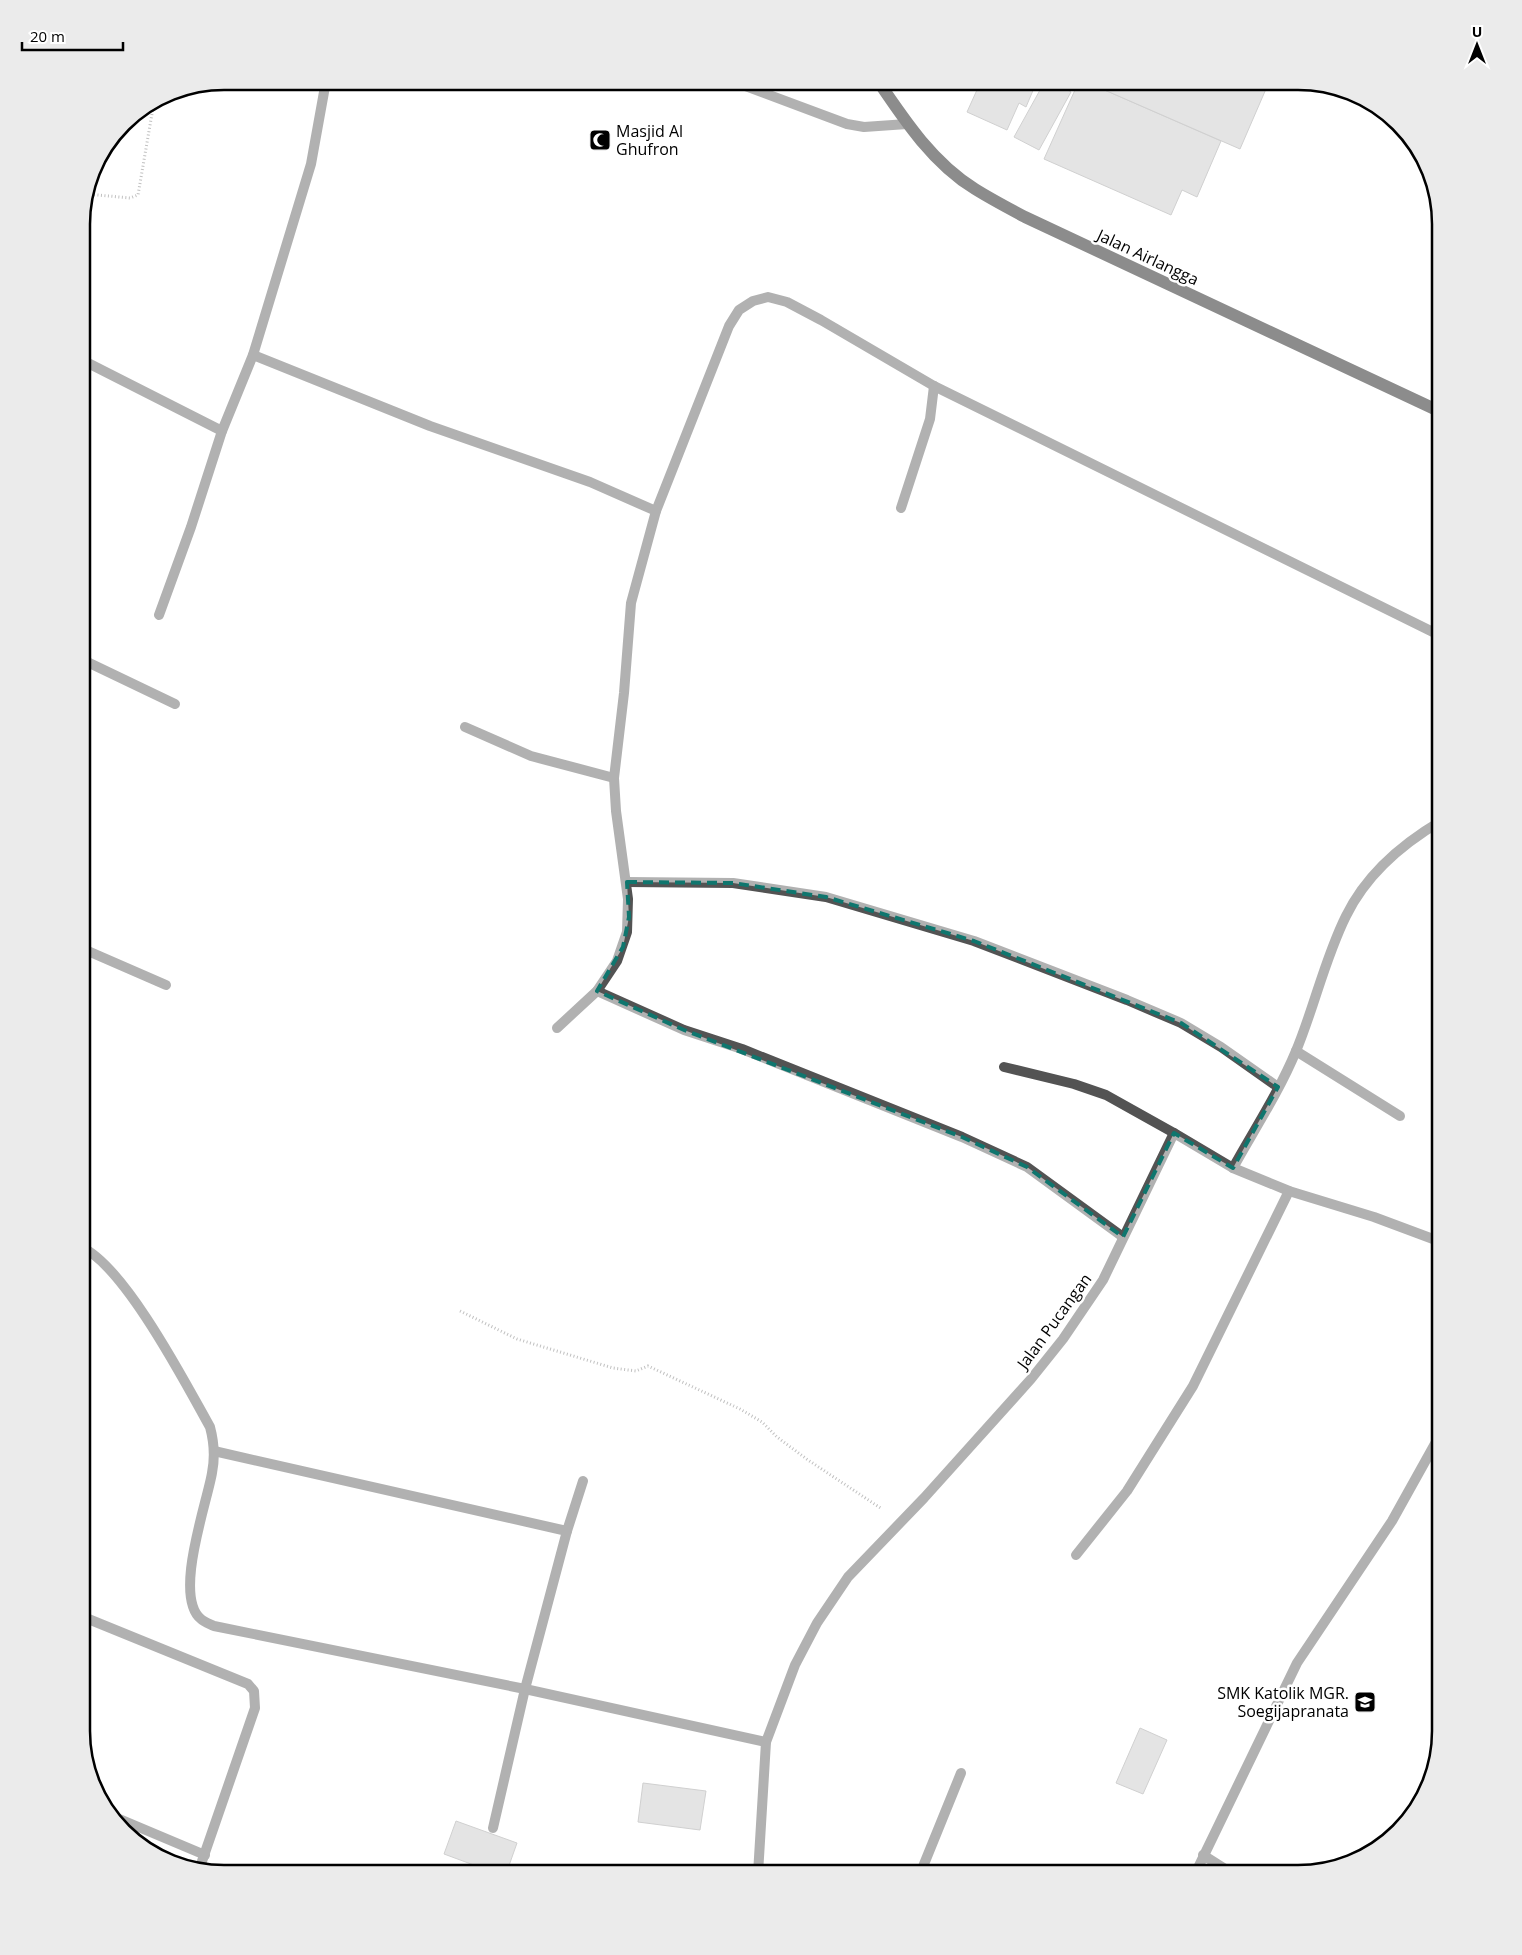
<svg xmlns="http://www.w3.org/2000/svg" width="1522" height="1955" font-family="'Open Sans',sans-serif">
<style>
.building{fill:#c3c3c3;stroke:#979797}
.lines{fill:none;stroke-linecap:round;stroke-linejoin:round}
.path{stroke:#757575;stroke-width:3;stroke-dasharray:1 2.5;stroke-linecap:butt}
.minor{stroke:#535353;stroke-width:10}
.tertiary{stroke:#535353;stroke-width:10}
.primary{stroke:#000;stroke-width:12}
.marked{fill:none;stroke:#0f766e;stroke-width:4;stroke-dasharray:10 6;stroke-linejoin:round}
.labels{text-anchor:middle;dominant-baseline:central;stroke-width:5;stroke-linejoin:round;paint-order:stroke}
.poi-label{font-size:16px;fill:#000;stroke:#fff;text-anchor:start}
.street-label{font-size:16px;fill:#000;stroke:#fff}
.rim{fill:none;stroke:#000;stroke-width:2.5}
</style>
<rect width="100%" height="100%" fill="#fff"/>
<!-- building -->
<g class="building">
<polygon points="981,81 991,83 1037,81 1026,107 1019,103 1007,130 967,112"/>
<polygon points="1045,81 1052,81 1071,92 1039,150 1014,137"/>
<polygon points="1079,81 1084,81 1221,141 1197,197 1182,190 1171,215 1044,159"/>
<polygon points="1084,81 1269,82 1240,149"/>
<polygon points="1140,1728 1167,1740 1143,1794 1116,1783"/>
<polygon points="643,1783 706,1791 700,1830 638,1822"/>
<polygon points="456,1821 517,1843 506,1874 498,1874 444,1854"/>
</g>
<g class="lines">
<!-- path -->
<g class="path">
<polyline points="87,194 130,198 138,195 154,102"/>
<polyline points="460,1311 517,1339 613,1368 636,1371 648,1366 740,1409 762,1422 777,1437 808,1460 882,1509"/>
</g>
<!-- minor -->
<g class="minor">
<polyline points="253,355 430,426 590,482 656,511 729,326 739,310 753,301 768,297 787,302 821,320 934,386 1441,636"/>
<polyline points="82,360 222,431"/>
<polyline points="901,508 930,419 934,386"/>
<polyline points="159,615 191,527 222,431 253,355 311,164 326,81"/>
<polyline points="81,659 175,704"/>
<polyline points="465,727 531,756 614,778"/>
<polyline points="627,882 733,883 826,897 974,941 1127,1000 1181,1023 1221,1047 1278,1087"/>
<polyline points="81,948 166,985"/>
<polyline points="597,991 684,1030 742,1049 962,1137 1027,1167 1123,1237"/>
<polyline points="557,1028 597,991 617,961 627,932 628,899 616,811 614,778 624,693 631,603 656,511"/>
<polyline points="1296,1051 1400,1116"/>
<polyline points="1004,1067 1074,1084 1106,1095 1174,1133"/>
<path d="M1233,1168C1254,1130 1279,1092 1296,1051C1314,1008 1325,958 1346,916C1366,875 1402,844 1441,821"/>
<path d="M81,1247C124,1265 186,1384 210,1427C214,1442 215,1458 212,1473C207,1503 173,1596 201,1619C204,1622 210,1624 214,1626L525,1689L766,1742"/>
<polyline points="214,1451 567,1531 525,1689 493,1828"/>
<polyline points="567,1531 583,1481"/>
<polyline points="1076,1555 1127,1491 1193,1386 1289,1191"/>
<polyline points="81,1616 248,1684 254,1691 255,1708 200,1867"/>
<polyline points="110,1815 205,1855"/>
<polyline points="1203,1855 1233,1874"/>
<polyline points="758,1874 766,1742 795,1665 817,1623 848,1577 924,1498 1031,1379 1063,1339 1103,1280 1174,1133 1233,1168 1289,1191 1374,1217 1441,1242"/>
<polyline points="920,1874 961,1773"/>
<polyline points="1195,1874 1297,1663 1392,1521 1441,1433"/>
</g>
<!-- tertiary -->
<polyline class="tertiary" points="732,81 847,124 864,127 907,124"/>
<!-- primary -->
<path class="primary" d="M878,81C905,121 933,163 975,189C991,199 1008,208 1025,217L1441,412"/>
</g>
<!-- marked area -->
<path d="M0 0H1522V1955H0ZM627,882L733,883L826,897L974,941L1181,1023L1278,1087L1233,1168L1174,1133L1123,1237L1027,1167L962,1137L684,1030L597,991L623,947L629,917Z" fill="#fff" fill-opacity=".55" fill-rule="evenodd"/>
<path class="marked" d="M627,882L733,883L826,897L974,941L1181,1023L1278,1087L1233,1168L1174,1133L1123,1237L1027,1167L962,1137L684,1030L597,991L623,947L629,917Z"/>
<!-- icons -->
<defs>
<g id="mosque-square" transform="scale(1.125)"><rect x="-9" y="-9" width="18" height="18" rx="4" fill="#000" stroke="#fff"/><path d="M3.5-4.9A6 6 0 1 0 3.5 4.9A5 5 0 1 1 3.5-4.9Z" fill="#fff"/></g>
<g id="university-square" transform="scale(1.125)"><rect x="-9" y="-9" width="18" height="18" rx="4" fill="#000" stroke="#fff"/><path d="M0-5L7-2L0 1L-7-2ZM-4 1L0 2.5L4 1V4Q0 6-4 4Z" fill="#fff"/></g>
</defs>
<g fill-rule="evenodd">
<use href="#mosque-square" x="600" y="140"/>
<use href="#university-square" x="1365" y="1702"/>
</g>
<g class="labels">
<!-- poi labels -->
<g class="poi-label">
<text x="616" y="131">Masjid Al<tspan x="616" dy="18">Ghufron</tspan></text>
<text x="1349" y="1693" text-anchor="end">SMK Katolik MGR.<tspan x="1349" dy="18">Soegijapranata</tspan></text>
</g>
<!-- street labels -->
<g class="street-label">
<text transform="translate(1148 257) rotate(25)">Jalan Airlangga</text>
<text transform="translate(1054 1321) rotate(-54)">Jalan Pucangan</text>
</g>
</g>
<!-- crop -->
<path d="M0 0H1522V1955H0ZM224 90H1298A134 134 0 0 1 1432 224V1731A134 134 0 0 1 1298 1865H224A134 134 0 0 1 90 1731V224A134 134 0 0 1 224 90Z" fill="#ebebeb" fill-rule="evenodd"/>
<path class="rim" d="M224 90H1298A134 134 0 0 1 1432 224V1731A134 134 0 0 1 1298 1865H224A134 134 0 0 1 90 1731V224A134 134 0 0 1 224 90Z"/>
<!-- north arrow -->
<g transform="translate(1477 45)" stroke="#ffffff" stroke-width="4" paint-order="stroke">
<path d="M0-4L9 19L0 12L-9 19Z" fill="#000000"/>
<text y="-8" font-size="14" font-weight="bold" text-anchor="middle" fill="#000000">U</text>
</g>
<!-- scale -->
<path d="M22 42v8h101v-8" fill="none" stroke="#000000" stroke-width="2.5"/>
<text x="30" y="42" font-size="15" fill="#000000" stroke="#ffffff" stroke-width="4" paint-order="stroke">20 m</text>
</svg>
